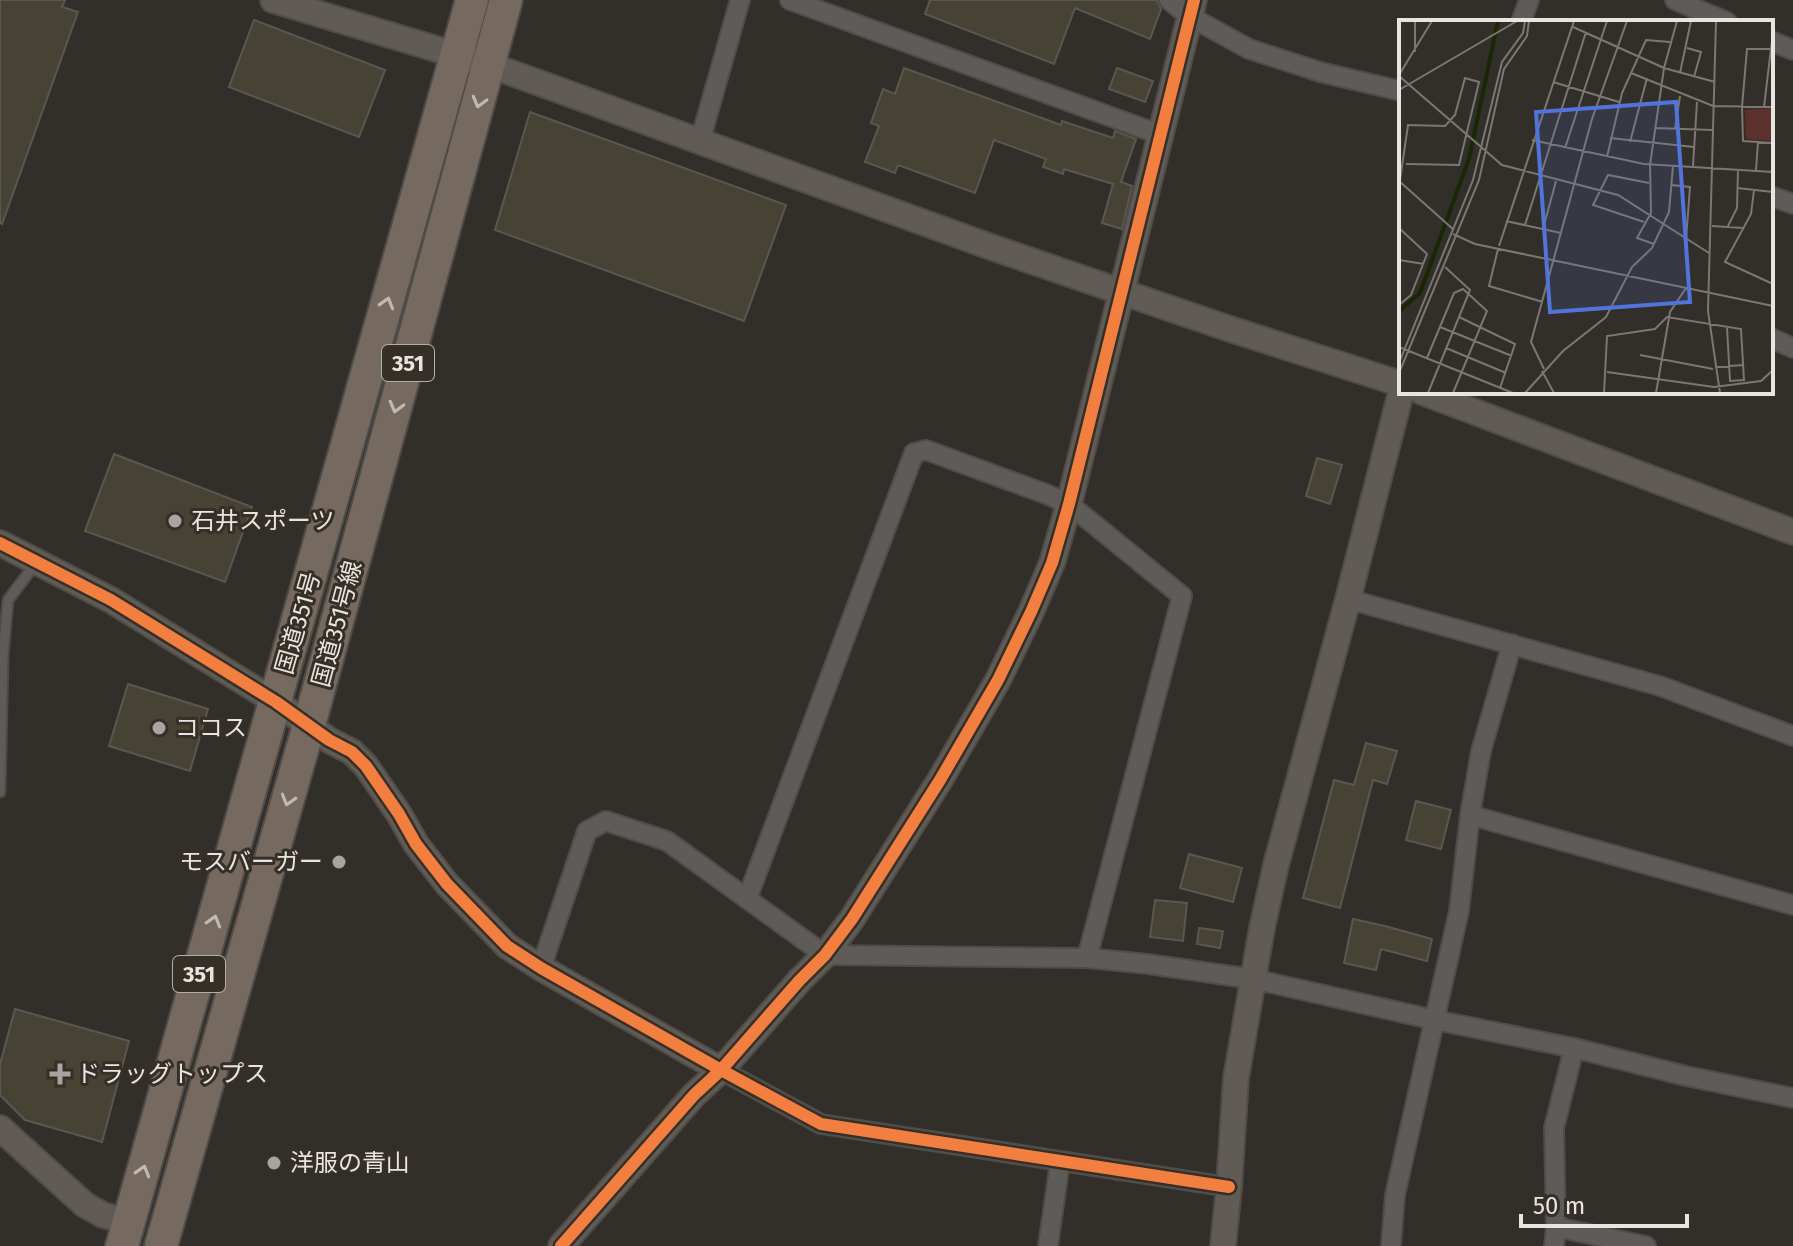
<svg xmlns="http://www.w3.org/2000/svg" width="1793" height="1246" font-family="'Fira Sans','Noto Sans JP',sans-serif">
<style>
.building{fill:#474334;stroke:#5a5753;stroke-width:2}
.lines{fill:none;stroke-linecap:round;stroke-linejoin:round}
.lane-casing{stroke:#4f4c48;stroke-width:13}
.street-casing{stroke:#4f4c48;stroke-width:22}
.secondary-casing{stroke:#4f4c48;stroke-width:28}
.highway-casing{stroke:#4f4c48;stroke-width:36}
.lane{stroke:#5e5c59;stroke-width:9}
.street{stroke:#5e5c59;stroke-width:18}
.secondary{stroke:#615b55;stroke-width:24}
.highway{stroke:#756960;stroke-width:32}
.cycleway-casing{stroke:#352f27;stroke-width:17}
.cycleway{stroke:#f27e40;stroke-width:12}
.oneway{stroke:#c0b9b3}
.poi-dot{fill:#a8a4a0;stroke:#352f27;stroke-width:3}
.labels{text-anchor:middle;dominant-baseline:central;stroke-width:6;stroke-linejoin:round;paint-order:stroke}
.shield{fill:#352f27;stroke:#b2aea8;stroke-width:2}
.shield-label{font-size:22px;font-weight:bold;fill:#e8e4df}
.poi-label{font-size:24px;fill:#e8e4df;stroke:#352f27;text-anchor:start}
.street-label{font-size:24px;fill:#e8e4df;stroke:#352f27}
.inset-river{fill:none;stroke:#192704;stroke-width:4}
.inset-road{fill:none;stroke:#7b7772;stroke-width:2}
.view{fill:#5074da;fill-opacity:0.15;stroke:#5074da;stroke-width:4}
.inset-edge{fill:none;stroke:#e8e4df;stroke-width:4}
</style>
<rect width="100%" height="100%" fill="#322e2a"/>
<!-- building -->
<g class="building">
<polygon points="0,0 65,0 62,7 78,12 2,224 0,223"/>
<polygon points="930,0 1157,0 1161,9 1150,39 1075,8 1054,64 925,14"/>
<polygon points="254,20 385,70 359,137 229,87"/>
<polygon points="904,68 1061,125 1062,121 1113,138 1115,131 1136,139 1121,182 1132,186 1122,229 1102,223 1113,184 1064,169 1063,174 1043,167 1046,159 994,140 975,193 898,165 895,173 865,162 879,126 871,123 883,89 895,94"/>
<polygon points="1117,68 1153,81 1145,102 1109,89"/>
<polygon points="530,112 786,205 744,321 495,230"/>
<polygon points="114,454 252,507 225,582 85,531"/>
<polygon points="1317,458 1342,465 1330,504 1306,496"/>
<polygon points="128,684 208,709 190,771 109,746"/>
<polygon points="1366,743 1397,751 1387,784 1373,780 1340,908 1303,898 1334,780 1354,785"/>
<polygon points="1416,801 1451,810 1441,849 1406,840"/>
<polygon points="1189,854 1242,868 1233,902 1180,888"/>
<polygon points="1155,900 1187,903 1183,941 1150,937"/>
<polygon points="1353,919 1385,926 1432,939 1427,961 1381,949 1376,970 1344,963"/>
<polygon points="1199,928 1223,931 1220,948 1197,944"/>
<polygon points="15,1009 129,1041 102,1142 25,1120 0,1095 0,1064"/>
</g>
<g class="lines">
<!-- lane casing -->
<g class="lane-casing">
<polyline id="lane" points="0,792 3,655 8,600 36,563"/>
</g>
<!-- street casing -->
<g class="street-casing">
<g id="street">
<polyline points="790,0 1161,135"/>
<polyline points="1169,0 1189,16 1249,49 1320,72 1401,91"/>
<polyline points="1675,0 1727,22"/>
<polyline points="1521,22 1529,0"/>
<polyline points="1771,41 1793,50"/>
<polyline points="700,141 740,0"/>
<polyline points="1771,196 1793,204"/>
<polyline points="1771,338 1793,348"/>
<polyline points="1348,599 1660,686 1793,736"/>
<polyline points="1470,815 1793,905"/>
<polyline points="747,899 914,453 926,450 1046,494 1069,504 1182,596 1087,958"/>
<polyline points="541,968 587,831 606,821 667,841 825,955 1087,958 1148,964 1253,979 1435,1020 1574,1048 1686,1076 1793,1098"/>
<polyline points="721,1070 821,1124 1229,1187"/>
<polyline points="1556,1227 1646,1246"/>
<polyline points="1048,1246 1060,1162"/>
<polyline points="1391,1246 1395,1195 1459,911 1470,815 1481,751 1512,644"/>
<polyline points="1554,1246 1556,1227 1554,1128 1574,1048"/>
</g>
</g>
<!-- secondary casing -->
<g class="secondary-casing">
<g id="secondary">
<polyline points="273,0 490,65 991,247 1227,328 1401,384"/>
<polyline points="1422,392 1793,532"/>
<polyline points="0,543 111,600 276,702 329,740 352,752 366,766 399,814 416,844 447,884 507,946 541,968 721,1070"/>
<polyline points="0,1128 85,1205 103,1215 129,1222"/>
<polyline points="561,1246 694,1095 721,1070 799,981 825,955 852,919 940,780 998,680 1031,612 1052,563 1069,504 1194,0"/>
<polyline points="1223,1246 1229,1187 1236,1078 1262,928 1276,865 1348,599 1401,392"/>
</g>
</g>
<!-- highway casing -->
<g class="highway-casing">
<g id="highway">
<polyline points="122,1246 472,0"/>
<polyline points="161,1246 309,725 506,0"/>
</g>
</g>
<!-- lane -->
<use href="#lane" class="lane"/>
<!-- street -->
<use href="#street" class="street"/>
<!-- secondary -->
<use href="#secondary" class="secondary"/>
<!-- highway -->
<use href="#highway" class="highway"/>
<!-- cycleway casing -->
<g class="cycleway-casing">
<g id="cycleway">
<polyline points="0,543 111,600 276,702 329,740 352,752 366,766 399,814 416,844 447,884 507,946 541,968 721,1070 821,1124 1229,1187"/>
<polyline points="561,1246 694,1095 721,1070 799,981 825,955 852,919 940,780 998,680 1031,612 1052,563 1069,504 1194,0"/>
</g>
</g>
<!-- cycleway -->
<use href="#cycleway" class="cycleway"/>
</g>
<!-- one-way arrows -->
<defs><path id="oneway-chevron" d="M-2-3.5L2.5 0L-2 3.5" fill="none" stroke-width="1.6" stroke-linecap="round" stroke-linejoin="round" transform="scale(2)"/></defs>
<g class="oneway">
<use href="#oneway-chevron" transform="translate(479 102) rotate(105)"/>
<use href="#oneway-chevron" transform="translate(387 303) rotate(-74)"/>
<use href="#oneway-chevron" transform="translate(396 407) rotate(105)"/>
<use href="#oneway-chevron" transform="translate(288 800) rotate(106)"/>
<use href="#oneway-chevron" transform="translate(214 921) rotate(-74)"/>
<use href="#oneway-chevron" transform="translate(143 1171) rotate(-74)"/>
</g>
<!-- markers -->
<g class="poi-dot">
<circle cx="175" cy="521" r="8"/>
<circle cx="159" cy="728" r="8"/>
<circle cx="339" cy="862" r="8"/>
<path d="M56 1062h8v8h8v8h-8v8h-8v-8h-8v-8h8z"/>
<circle cx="274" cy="1163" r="8"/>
</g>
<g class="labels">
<!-- shield labels -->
<g class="shield">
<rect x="382" y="345" width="52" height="36" rx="6"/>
<rect x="173" y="956" width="52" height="36" rx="6"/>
</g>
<g class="shield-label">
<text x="408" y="363">351</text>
<text x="199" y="974">351</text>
</g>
<!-- poi labels -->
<g class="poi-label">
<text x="191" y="521">石井スポーツ</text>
<text x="175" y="728">ココス</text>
<text x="323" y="862" text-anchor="end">モスバーガー</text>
<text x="76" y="1074">ドラッグトップス</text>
<text x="290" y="1163">洋服の青山</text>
</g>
<!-- street labels -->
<g class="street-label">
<text transform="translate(298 623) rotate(-74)">国道351号</text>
<text transform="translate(337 624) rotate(-75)">国道351号線</text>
</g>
</g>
<!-- overview -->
<g transform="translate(1399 20)">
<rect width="374" height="374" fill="#322e2a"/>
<path d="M374,88V121L347,119L346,90Z" fill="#5c312d"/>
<path class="inset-river" d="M0,291L21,273L70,139L99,1"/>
<path class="inset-road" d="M16,1V32M317,1L309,291L321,373M323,1H374M174,7L265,48L316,62M288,28L302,32L295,57M374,29H348L343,87L344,121L374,123M232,53L314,86L374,87M281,53L292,1M0,55L33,1M0,56L103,145L219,175L310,233M154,62L220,82M0,70L118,1M365,87L374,12M256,108L313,110M276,109L281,76M211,118L295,127M133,120L245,144L374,152M231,122L248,58M166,128L208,1M208,137L223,73L247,20L271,22M294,146L298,82M357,150L359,122M0,161L55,210M273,165L291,167L287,220M0,167L9,105L46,106L56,95L66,58L80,62L60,145L7,144M338,168L374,172M355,170L352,194L326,242L374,264M107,201L162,213M245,202L194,185L209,155L250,163M126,205L187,12M313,206L345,208M329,206L338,188L339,149M0,208L28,234L12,275L0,285M144,209L157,161M54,214L76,224L374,286M255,224L238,218L252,193L251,145L265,48L278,1M100,226L175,1M99,229L90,266L144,282M0,240L25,244M60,297L116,324L101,368M41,307L113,336M0,327L114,373M47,328L107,353M241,335L314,349M28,338L55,273L64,269L88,291L54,373M0,343L74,160L103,42L124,13L126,1M316,347L345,345M145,349L132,322L193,99L228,1M143,351L155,373M208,352L315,367L362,361L374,350M0,353L80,160L105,49L128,16L130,1M29,373L71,270L46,247M126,373L164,331L207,297L233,247L253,228L270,192L274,146M205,373L208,316L256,309L268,297L342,309L345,360L331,361L328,307M257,373L271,292L287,268"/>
<path class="view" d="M277,82L291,282L151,292L137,92Z"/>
<rect width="374" height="374" class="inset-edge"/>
</g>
<!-- scale -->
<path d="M1521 1214v12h166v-12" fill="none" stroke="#e8e4df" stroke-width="4"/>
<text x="1533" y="1214" font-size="24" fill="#e8e4df" stroke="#352f27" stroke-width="6" paint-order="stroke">50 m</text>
</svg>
